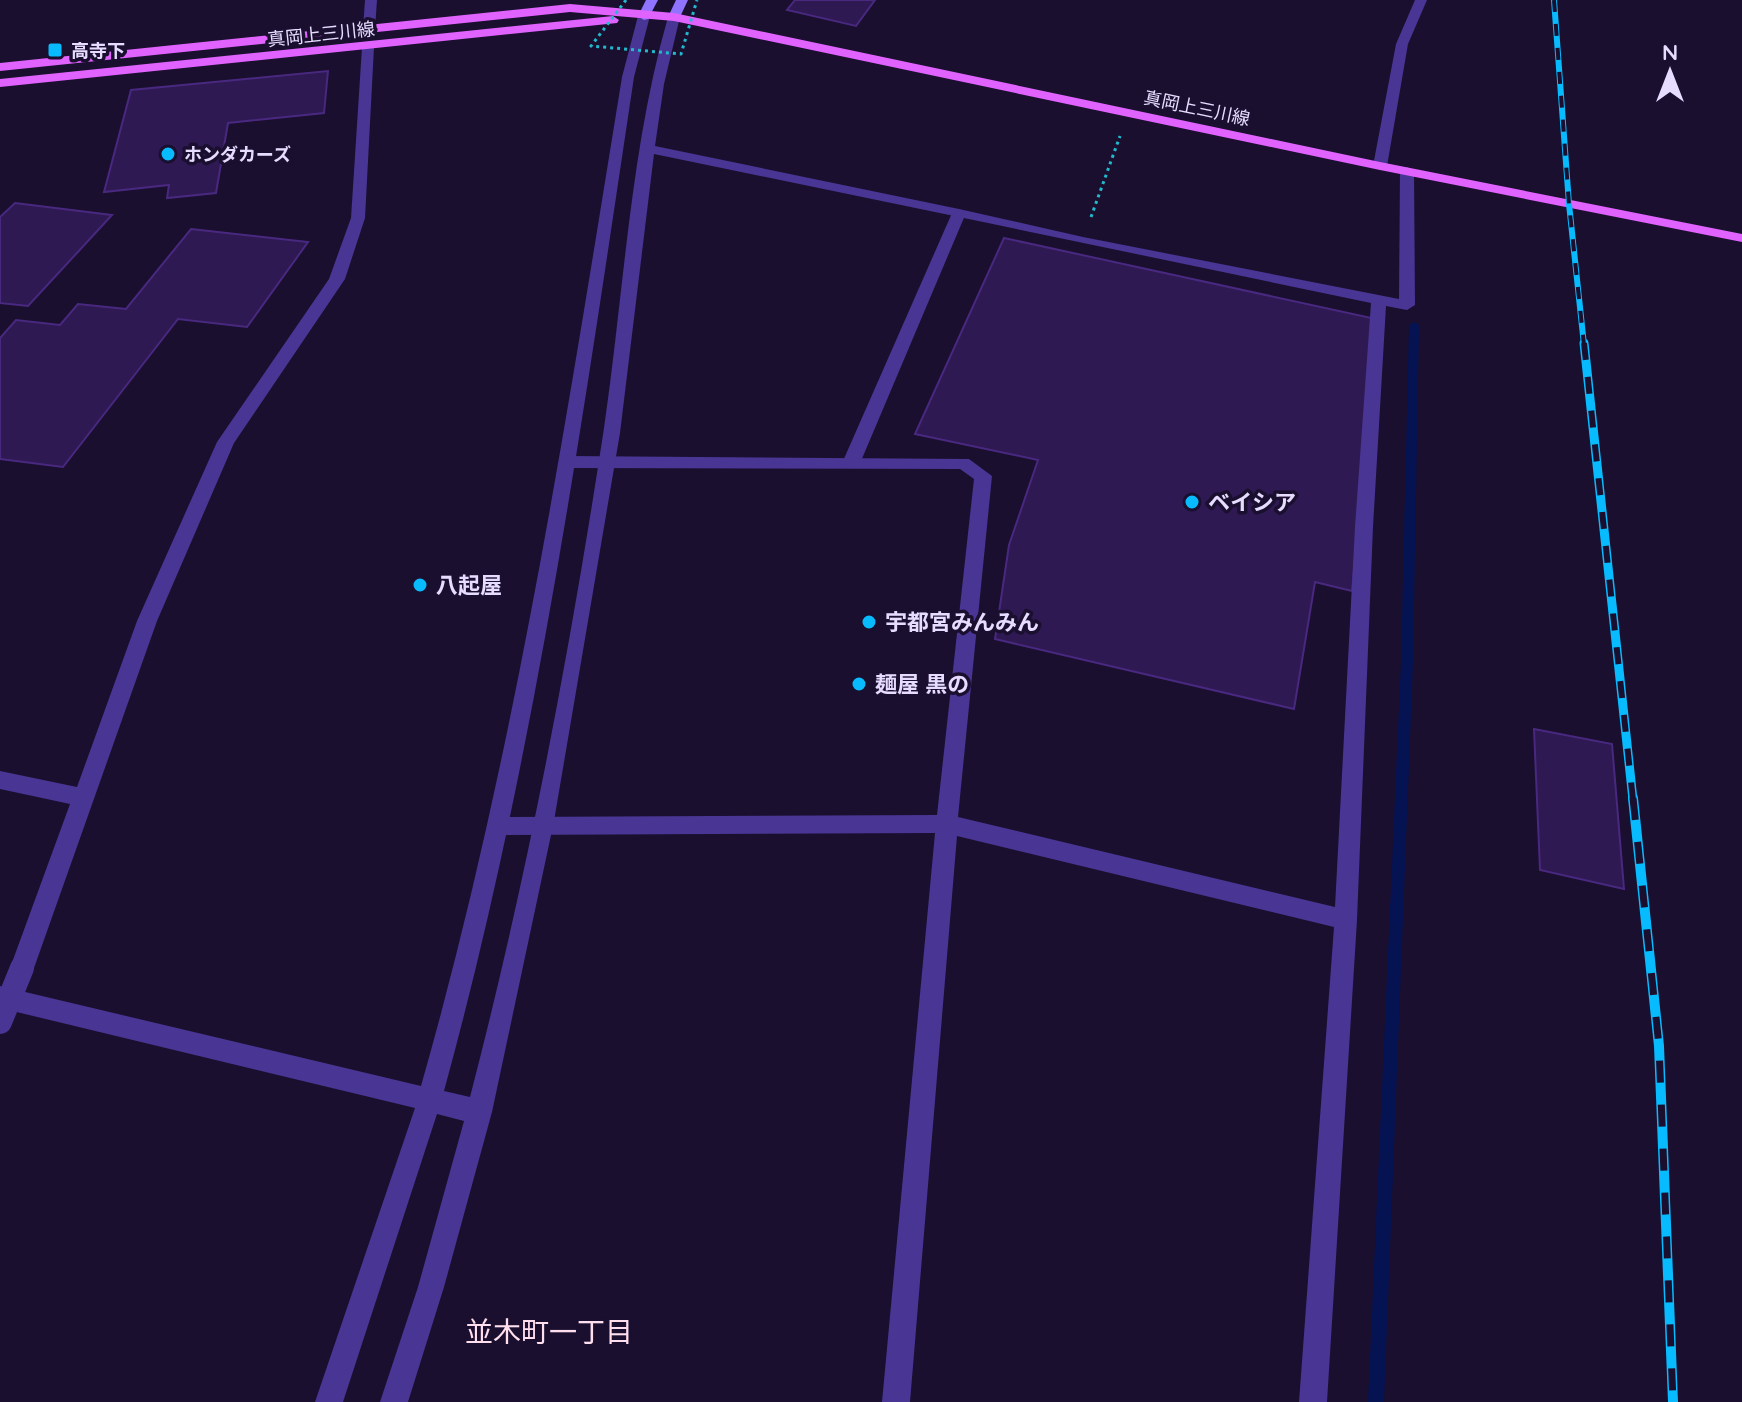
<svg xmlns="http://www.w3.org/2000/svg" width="1742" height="1402" font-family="Quicksand,'Noto Sans JP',sans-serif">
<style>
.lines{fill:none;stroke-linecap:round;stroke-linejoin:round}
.stream{fill:#051352;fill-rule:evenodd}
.building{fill:#2e1952;stroke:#492880;stroke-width:2}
.path{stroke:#23b9cd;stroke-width:3;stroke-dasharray:3 4;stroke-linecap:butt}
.service{fill:#493593;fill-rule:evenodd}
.minor{fill:#493593;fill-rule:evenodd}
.tertiary{fill:#493593;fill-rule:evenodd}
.secondary{fill:#9073ff;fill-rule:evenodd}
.primary{fill:#e063ff;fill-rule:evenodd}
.rail-far2-casing{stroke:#08bbff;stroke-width:6}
.rail-far1-casing{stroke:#08bbff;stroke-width:9}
.rail-casing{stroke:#08bbff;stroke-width:10}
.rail-far2{stroke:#1a0f2f;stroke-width:4;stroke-dasharray:12;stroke-linecap:butt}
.rail-far1{stroke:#1a0f2f;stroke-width:6;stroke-dasharray:17;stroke-linecap:butt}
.rail{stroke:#1a0f2f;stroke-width:7;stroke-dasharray:22;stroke-linecap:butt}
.path-bridge{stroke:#23b9cd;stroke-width:3;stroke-dasharray:3 4;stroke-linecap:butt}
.minor-bridge{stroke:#493593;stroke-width:24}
.poi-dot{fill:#08bbff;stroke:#1a0f2f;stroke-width:3}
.labels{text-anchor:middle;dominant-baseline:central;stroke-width:7;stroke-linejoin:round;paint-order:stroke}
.far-street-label{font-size:18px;fill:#e6dcff;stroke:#1a0f2f}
.far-poi-label{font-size:18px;font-weight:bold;fill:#e6dcff;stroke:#1a0f2f;text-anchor:start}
.poi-label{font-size:22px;font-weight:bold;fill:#e6dcff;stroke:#1a0f2f;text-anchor:start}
.near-neighbourhood-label{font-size:28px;fill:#ffdeed;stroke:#1a0f2f}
</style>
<rect width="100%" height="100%" fill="#1a0f2f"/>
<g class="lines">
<!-- stream -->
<polygon class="stream" points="1414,322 1419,325 1413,662 1384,1402 1368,1402 1401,662 1409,325"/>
</g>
<!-- building -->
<g class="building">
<polygon points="795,0 875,0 856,26 787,10"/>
<polygon points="328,71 324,113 228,123 216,193 167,198 169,185 104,192 131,90"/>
<polygon points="15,203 112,215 28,306 0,303 0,217"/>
<polygon points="191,229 308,242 247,327 178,319 63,467 0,459 0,338 16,320 60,325 78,304 126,309"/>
<polygon points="1004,238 1376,319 1352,591 1315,582 1294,709 995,639 1009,545 1038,460 915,434"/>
<polygon points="1534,729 1612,744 1624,889 1540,870"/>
</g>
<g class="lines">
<!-- path -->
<polyline class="path" points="1091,217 1120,136"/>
<!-- service -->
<polygon class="service" points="959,209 966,213 861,461 852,467 846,465 843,461 952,213"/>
<!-- minor -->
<g class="minor">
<polygon points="365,0 377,0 375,29 369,33 363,29"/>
<polygon points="1415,0 1427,0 1408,44 1387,166 1380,170 1373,166 1396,44"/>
<polygon points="368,43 374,47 365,218 345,279 234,443 157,621 34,968 30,976 22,979 14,976 10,968 70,804 0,789 0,771 77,787 137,621 217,442 329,279 351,218 362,47"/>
<polygon points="1407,167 1414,171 1415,305 1407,310 1386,306 1373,527 1357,920 1327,1402 1299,1402 1334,927 957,836 910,1402 882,1402 935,833 499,835 491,833 488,826 491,819 499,817 937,815 974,479 960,469 568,468 559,462 568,456 969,459 992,476 958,817 1335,907 1355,527 1371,303 959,217 952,213 959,209 1083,237 1399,299 1400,171"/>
</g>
<!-- tertiary -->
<path class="tertiary" d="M644,12L650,16L634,77C583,417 535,759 444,1091L470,1097C527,878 570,652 604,428C624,291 630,150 668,17L674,13L680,17L664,84L655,146L959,209L966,213L959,217L654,154L620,433L554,821L492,1112L444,1287L408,1402H380L418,1287L464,1121L437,1114L343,1402H315L415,1108L0,1008V986L421,1086C515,756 567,415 622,77L638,16Z"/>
<!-- secondary -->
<g class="secondary">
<polygon points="646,0 658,0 648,19 644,20 638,16"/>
<polygon points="676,0 688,0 680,17 674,21 668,17"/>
</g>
<!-- primary -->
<g class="primary">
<polygon points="570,4 674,13 1380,162 1742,234 1742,242 1380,170 674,21 570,12 0,71 0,63"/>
<polygon points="613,16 619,20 617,23 0,87 0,79"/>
</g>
<!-- rail-far2 casing -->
<g class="rail-far2-casing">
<polyline id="rail-far2" points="1554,0 1569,204 1584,345"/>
</g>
<!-- rail-far1 casing -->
<g class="rail-far1-casing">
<polyline id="rail-far1" points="1584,343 1633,800"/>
</g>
<!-- rail casing -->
<g class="rail-casing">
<polyline id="rail" points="1633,798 1659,1046 1673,1402"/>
</g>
<!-- rail-far2 -->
<use href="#rail-far2" class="rail-far2"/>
<!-- rail-far1 -->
<use href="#rail-far1" class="rail-far1"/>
<!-- rail -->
<use href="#rail" class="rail"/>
<!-- path-bridge -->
<polyline class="path-bridge" points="626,0 591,46 681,54 697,0"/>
<!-- minor-bridge -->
<polyline class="minor-bridge" points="0,1022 22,968"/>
</g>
<!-- markers -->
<g class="poi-dot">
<rect x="47" y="42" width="16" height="16" rx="4"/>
<circle cx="168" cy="154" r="8"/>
<circle cx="1192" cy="502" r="8"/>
<circle cx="420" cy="585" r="8"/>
<circle cx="869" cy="622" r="8"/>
<circle cx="859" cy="684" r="8"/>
</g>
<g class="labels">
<!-- far-street labels -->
<g class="far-street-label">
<text transform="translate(321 34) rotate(-6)">真岡上三川線</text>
<text transform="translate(1197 108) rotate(12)">真岡上三川線</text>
</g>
<!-- far-poi labels -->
<g class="far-poi-label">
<text x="71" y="50">高寺下</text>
<text x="184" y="154">ホンダカーズ</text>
</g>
<!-- poi labels -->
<g class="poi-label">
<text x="1208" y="502">ベイシア</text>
<text x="436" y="585">八起屋</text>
<text x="885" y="622">宇都宮みんみん</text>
<text x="875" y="684">麺屋 黒の</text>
</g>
<!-- near-neighbourhood labels -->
<g class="near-neighbourhood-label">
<text x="549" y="1331">並木町一丁目</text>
</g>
</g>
<!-- north arrow -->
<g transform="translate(1670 72)" stroke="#1a0f2f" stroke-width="6" paint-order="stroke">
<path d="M0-6L14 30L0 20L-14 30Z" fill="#e6dcff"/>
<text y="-12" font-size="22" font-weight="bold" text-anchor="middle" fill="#e6dcff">N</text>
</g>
</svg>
